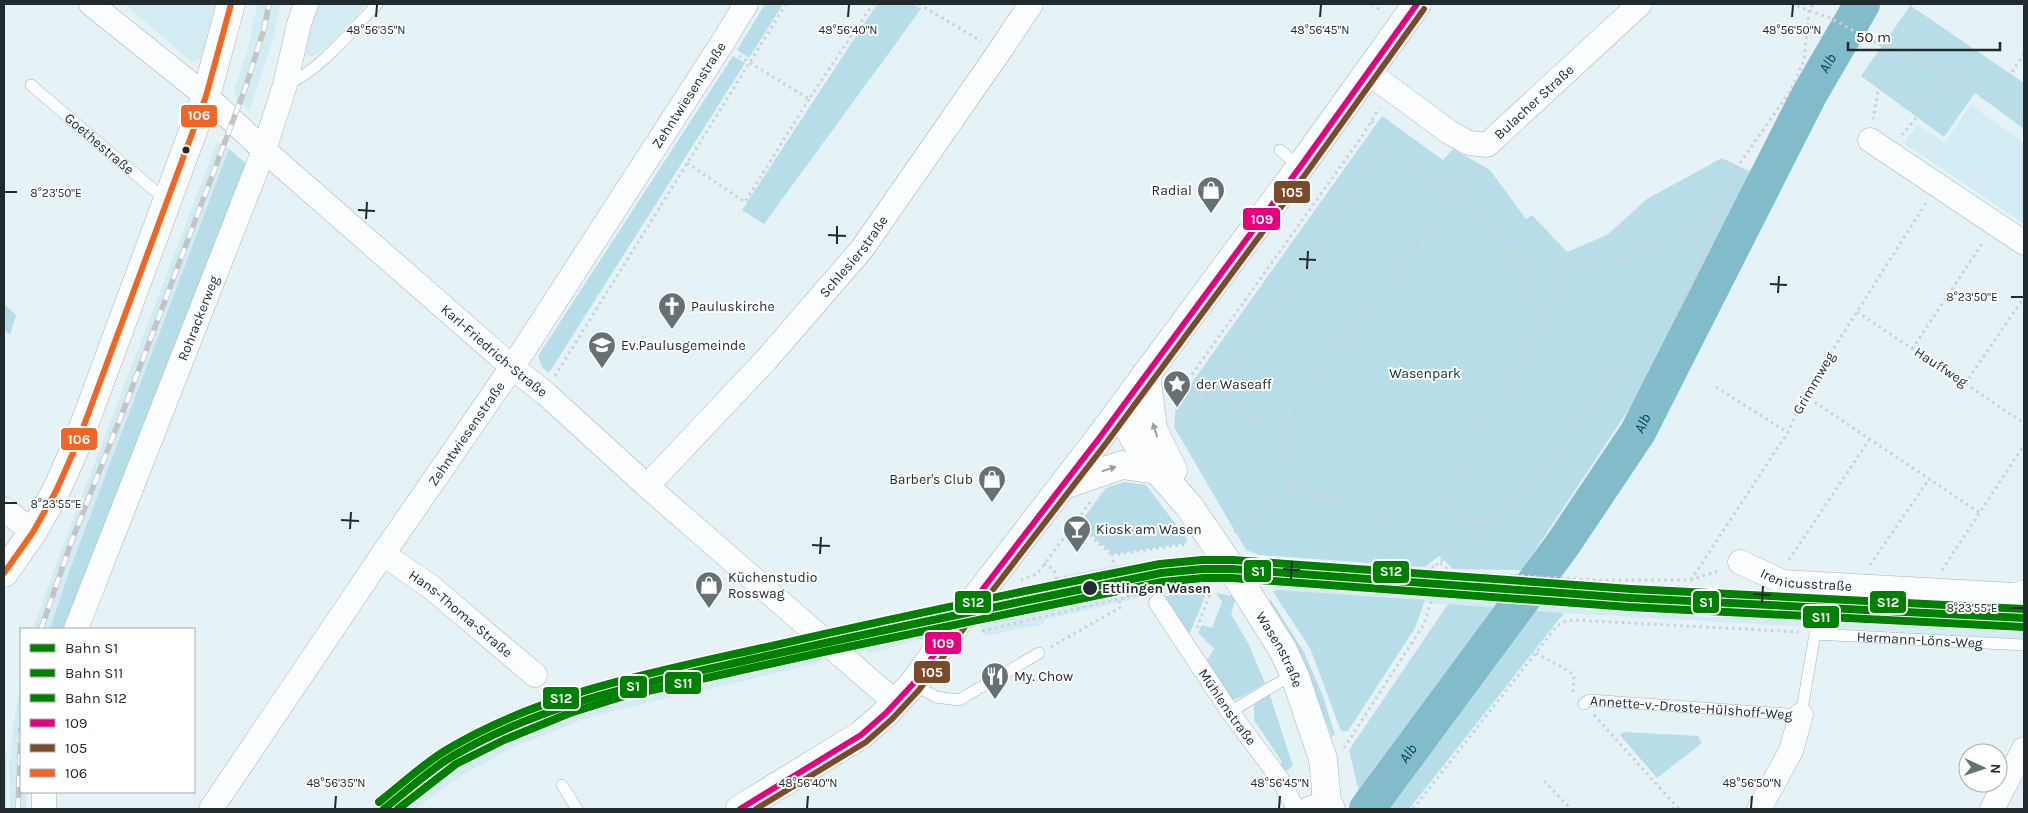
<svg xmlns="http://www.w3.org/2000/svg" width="2028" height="813" font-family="Karla,sans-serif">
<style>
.built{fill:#d3ecf4}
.green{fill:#b7dee8}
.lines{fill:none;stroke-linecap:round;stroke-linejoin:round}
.river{stroke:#82bccb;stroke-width:36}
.service-casing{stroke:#a7b2b5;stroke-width:12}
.pedestrian-casing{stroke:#a7b2b5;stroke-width:19}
.minor-casing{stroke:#a7b2b5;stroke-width:25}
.tertiary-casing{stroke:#a7b2b5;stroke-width:29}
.secondary-casing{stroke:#a7b2b5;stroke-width:29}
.path{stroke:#cdd1d3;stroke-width:3;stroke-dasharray:2.5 4;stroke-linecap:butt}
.service{stroke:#fbfdfe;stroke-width:11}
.pedestrian{stroke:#fbfdfe;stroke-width:18}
.minor{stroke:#fbfdfe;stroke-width:24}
.tertiary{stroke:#fbfdfe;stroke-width:28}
.secondary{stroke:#fbfdfe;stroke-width:28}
.rail-casing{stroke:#c1c5c6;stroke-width:5.5}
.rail{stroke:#fff;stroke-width:4;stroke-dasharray:11;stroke-linecap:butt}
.bus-1-casing{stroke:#fff;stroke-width:10}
.bus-2-casing{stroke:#fff;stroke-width:10}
.bus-3-casing{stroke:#fff;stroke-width:10}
.bus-1{stroke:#e5007d;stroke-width:6}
.bus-2{stroke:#7a4b2a;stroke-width:6}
.bus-3{stroke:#f26522;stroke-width:6}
.rail-1-casing{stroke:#fff;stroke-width:11}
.rail-2-casing{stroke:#fff;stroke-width:11}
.rail-3-casing{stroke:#fff;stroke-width:11}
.rail-1{stroke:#008000;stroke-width:8}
.rail-2{stroke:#008000;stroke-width:8}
.rail-3{stroke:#008000;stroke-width:8}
.oneway{fill:#999ea0}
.ticks{fill:none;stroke:#212b2e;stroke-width:2}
.bus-dot{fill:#212b2e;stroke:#fff;stroke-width:2}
.labels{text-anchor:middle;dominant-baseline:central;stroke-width:4;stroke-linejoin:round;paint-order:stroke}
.street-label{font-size:14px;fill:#212b2e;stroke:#fff}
.poi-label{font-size:14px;fill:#212b2e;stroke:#fff;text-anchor:start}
.park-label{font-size:14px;fill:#082e37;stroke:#fff}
.stop-label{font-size:14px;font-weight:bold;fill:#212b2e;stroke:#fff;text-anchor:start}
.water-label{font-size:15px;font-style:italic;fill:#004756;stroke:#fff}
.ticks-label{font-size:12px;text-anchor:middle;fill:#212b2e;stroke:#fff;stroke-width:4;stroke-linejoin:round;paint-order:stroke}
.line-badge{stroke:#fff;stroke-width:2}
.badge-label{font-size:14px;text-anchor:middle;font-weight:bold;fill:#fff}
</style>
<rect width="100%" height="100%" fill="#e5f3f7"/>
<!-- built -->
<g class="built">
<polygon points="124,4 215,4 202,58 192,62"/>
<polygon points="258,4 281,4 272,43 249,111 233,94 247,51"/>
<polygon points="316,4 366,4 327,48 314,56 305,56"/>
<polygon points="1971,105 2024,143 2024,224 1904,143 1917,125 1944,143"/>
<polygon points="217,142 229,149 69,573 50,629 33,629 58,559"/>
<polygon points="1202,557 1203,592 1147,596 1044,620 1044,624 984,636 981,626 914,641 869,654 849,633 1005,597 1020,586 1053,580 1053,577 1116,565 1168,558"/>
<polygon points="1259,564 2024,609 2024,639 1529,611 1275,591"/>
<polygon points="801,640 824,662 622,709 579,721 514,747 462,775 415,809 372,809 434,757 518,714 558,698 617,678"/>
<polygon points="21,684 21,792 27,792 26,809 10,809 9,761 15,714"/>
<polygon points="4,752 7,754 7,809 4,809"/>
</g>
<!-- green -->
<g class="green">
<polygon points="765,4 783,4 749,58 737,50"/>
<polygon points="877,4 914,4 921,9 764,224 742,210"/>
<polygon points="1906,4 1912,4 1911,6 2024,83 2024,129 1975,93 1944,137 1861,76 1910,6"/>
<polygon points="733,56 745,63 549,373 542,367 538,356"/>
<polygon points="1382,116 1443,160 1453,149 1490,170 1526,219 1532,215 1567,252 1607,235 1647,199 1722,158 1751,172 1679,334 1522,570 1453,569 1439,556 1425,567 1259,555 1246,550 1174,427 1176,405"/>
<polygon points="229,149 249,166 68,629 50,629 69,572"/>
<polygon points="4,304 16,315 10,335 4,329"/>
<polygon points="1124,482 1146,485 1187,539 1187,543 1113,554 1079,524 1106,488"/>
<polygon points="1277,590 1425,600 1415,628 1348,731 1341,731 1310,648 1273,592"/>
<polygon points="1203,593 1205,597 1188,637 1162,596"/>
<polygon points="1216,593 1236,597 1231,614 1249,645 1265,683 1243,696 1228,702 1204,665 1214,649 1198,633 1202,625 1212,628 1222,602"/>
<polygon points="1271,600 1304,652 1323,696 1335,735 1332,736 1299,658 1266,604"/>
<polygon points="1448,604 1564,613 1409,809 1363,809 1349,750"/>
<polygon points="1270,695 1293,766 1283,773 1277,766 1282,762 1254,720 1254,703"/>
<polygon points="1624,732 1698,736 1702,743 1657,778 1620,735"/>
</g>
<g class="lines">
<!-- river -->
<path class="river" id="s1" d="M1367,809L1563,544L1638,432L1809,95L1862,4"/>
<!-- service casing -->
<g class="service-casing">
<g id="service">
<path id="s2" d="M31,85L154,190L167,198"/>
<path d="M286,85C322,69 350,32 377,4"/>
<polyline points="1280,150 1300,167"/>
<polyline points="913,684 936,697 959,700 1039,653"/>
<path id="s3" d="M1584,704L1589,700L1801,715L1815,634L2024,645"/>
<polyline points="1230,712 1278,683 1295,676"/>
<polyline points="562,785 577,809"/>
</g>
</g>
<!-- pedestrian casing -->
<g class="pedestrian-casing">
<g id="pedestrian">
<path id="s4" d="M1158,603L1230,712L1280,779L1296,809"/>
</g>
</g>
<!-- minor casing -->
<g class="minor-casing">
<g id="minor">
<path id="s5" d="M91,4L206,96L264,150L512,367L545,393L647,486L896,703"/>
<path id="s6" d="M1369,73L1449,132L1469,143L1487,145L1640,4"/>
<polyline points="1870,140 2024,243"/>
<path id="s7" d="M647,486L766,360L862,249L999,52L1031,4"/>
<polyline points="4,509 33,532"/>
<path id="s8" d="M383,554L431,587L535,675"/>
<path id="s9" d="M1740,562L1783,582L2015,595L2024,592"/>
<path id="s10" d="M76,629L264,150L285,85L299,24L306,4"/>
<polyline points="44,809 44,792"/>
<path id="s11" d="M211,809L383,554L523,351L721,45L746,4"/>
<polyline points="1309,809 1327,802"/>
<polyline points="1759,809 1791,751 1801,715"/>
<polyline points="1992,809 2024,749"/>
</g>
</g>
<!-- tertiary casing -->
<g class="tertiary-casing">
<g id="tertiary">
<polyline points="1146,374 1153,429 1173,470"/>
<path id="s12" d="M1120,410L1135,440L1157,470L1189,506L1232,569L1283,650L1295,676L1323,759L1327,802L1331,809"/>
<polyline points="1064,485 1122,465 1157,470"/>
<polyline points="4,573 33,532 56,491 77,444 206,96 231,4"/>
</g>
</g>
<!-- secondary casing -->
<g class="secondary-casing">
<polyline id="secondary" points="740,809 861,735 886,713 913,684 965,612 1100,437 1300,167 1417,4"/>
</g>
<!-- path -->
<g class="path">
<polyline points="919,4 981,41"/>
<polyline points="1372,4 1383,12"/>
<polyline points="1791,4 1830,18 1886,48 1873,119"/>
<polyline points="1886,48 1954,72 2024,121"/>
<polyline points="739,56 809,99 873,4"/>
<polyline points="1994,99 2024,54"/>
<polyline points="1372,121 1383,150 1455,193 1507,247 1532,296 1540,328 1522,363 1484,414 1461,481 1443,502"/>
<polyline points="1902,135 1954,72"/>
<polyline points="687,163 745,202 809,99"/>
<polyline points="1508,248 1540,259 1577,264 1622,258 1671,241 1714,220"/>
<polyline points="1857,312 2024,423"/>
<polyline points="1541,326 1561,286 1577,264"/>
<polyline points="1912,349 1984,241"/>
<polyline points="555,376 786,4"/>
<polyline points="1965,384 2024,297"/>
<polyline points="1716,387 1787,432"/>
<polyline points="1216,388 1314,252 1372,164 1383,150"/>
<polyline points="1804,395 1980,513"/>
<polyline points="1173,401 1361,138 1379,108"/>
<polyline points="1176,419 1188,418 1216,388 1239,410 1287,434"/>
<path d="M1292,486C1309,497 1328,495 1348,500C1356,502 1362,508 1369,511C1401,523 1414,515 1443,502L1483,526"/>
<polyline points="1075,522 1112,555"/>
<polyline points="1234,532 1259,513 1279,501 1292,486 1287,434 1296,409 1333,353 1455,193 1482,167"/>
<polyline points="1251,557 1258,559 1426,570 1435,566"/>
<polyline points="1789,560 1869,440"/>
<polyline points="1044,563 1054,570 1059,587"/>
<polyline points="1440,563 1452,572 1597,580 1691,580 1721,570"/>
<polyline points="1870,565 1929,479"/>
<polyline points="1942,570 2024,445"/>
<polyline points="1116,575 1112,555 1187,544"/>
<polyline points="1021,580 1037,574 1091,501"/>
<polyline points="1691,580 1788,432 1804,395 1926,203"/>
<polyline points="1057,581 1163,562 1197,560"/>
<polyline points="1169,590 1208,588"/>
<polyline points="1009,593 1026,593"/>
<polyline points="1197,628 1209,596 1208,577"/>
<polyline points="845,629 937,609"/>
<polyline points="982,631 1119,599"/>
<polyline points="1051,647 1121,607 1119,599 1141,594"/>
<path d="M1536,653C1549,661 1562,666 1574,675L1573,692"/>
<polyline points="1594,715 1679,809"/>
<polyline points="1344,748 1424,624 1433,595 1435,566 1483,526 1545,468 1633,357 1672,319 1691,286 1710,241 1714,220 1738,166 1791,90 1804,60 1809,11 1813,4"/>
<polyline points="1544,781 1571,809"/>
<polyline points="1413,809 1556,627 1563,622 1574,620 1799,632"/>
<polyline points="1672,809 1676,806"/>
</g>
<!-- service -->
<use href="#service" class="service"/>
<!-- pedestrian -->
<use href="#pedestrian" class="pedestrian"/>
<!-- minor -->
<use href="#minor" class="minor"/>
<!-- tertiary -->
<use href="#tertiary" class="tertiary"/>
<!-- secondary -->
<use href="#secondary" class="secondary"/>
<!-- rail casing -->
<g class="rail-casing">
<g id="rail">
<polyline points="41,629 71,543 127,401 246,86 264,29 269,4"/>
<polyline points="18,809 21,730"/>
</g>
</g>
<!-- rail -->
<use href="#rail" class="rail"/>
<!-- bus-1 casing -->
<g class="bus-1-casing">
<polyline id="bus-1" points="740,809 861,735 886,713 913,684 965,612 1100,437 1300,167 1417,4"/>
</g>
<!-- bus-2 casing -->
<g class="bus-2-casing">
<polyline id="bus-2" points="756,809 866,742 892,719 919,690 972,617 1107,442 1307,172 1424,9"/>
</g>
<!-- bus-3 casing -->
<g class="bus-3-casing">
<polyline id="bus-3" points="4,573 33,532 56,491 77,444 206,96 231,4"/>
</g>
<!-- bus-1 -->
<use href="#bus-1" class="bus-1"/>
<!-- bus-2 -->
<use href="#bus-2" class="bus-2"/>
<!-- bus-3 -->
<use href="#bus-3" class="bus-3"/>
<!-- rail-1 casing -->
<g class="rail-1-casing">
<path id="rail-1" d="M384,809C406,792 429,770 453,756C545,702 650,682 753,659C889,628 1025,601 1161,573L1203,569H1232L1630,598L2024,618"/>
</g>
<!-- rail-2 casing -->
<g class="rail-2-casing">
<polyline id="rail-2" points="398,809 456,764 504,740 570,713 621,697 828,651 1162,582 1203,578 1232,578 1629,607 2024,627"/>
</g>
<!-- rail-3 casing -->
<g class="rail-3-casing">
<path id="rail-3" d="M379,802C401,785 424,763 448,749C544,692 655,672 762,648C894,618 1027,590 1160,564L1202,560H1233L1631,589L2024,609"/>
</g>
<!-- rail-1 -->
<use href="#rail-1" class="rail-1"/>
<!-- rail-2 -->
<use href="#rail-2" class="rail-2"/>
<!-- rail-3 -->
<use href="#rail-3" class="rail-3"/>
</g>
<!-- one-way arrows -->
<defs><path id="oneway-solid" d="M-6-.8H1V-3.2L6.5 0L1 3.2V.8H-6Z" transform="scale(1.25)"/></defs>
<g class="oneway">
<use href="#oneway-solid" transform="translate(1155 430) rotate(-108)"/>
<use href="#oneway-solid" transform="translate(1109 469) rotate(-17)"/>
</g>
<!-- ticks -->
<path class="ticks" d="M376,17L377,5M848,17L849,5M1320,17L1321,5M1792,17L1793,5M5,192H17M358,210L375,211M366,219L367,202M828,235L846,236M837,244V226M1299,259L1316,260M1307,269L1308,251M1770,284L1787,285M1778,293L1779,276M2011,297H2023M5,503H17M341,520L359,521M350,529L351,512M812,545L830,546M820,554L821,537M1283,569L1300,570M1291,579L1292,561M1753,594L1771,595M1762,603L1763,586M2011,608H2023M335,808L336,796M807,808L808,796M1279,808L1280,796M1751,808L1752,796"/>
<!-- icons -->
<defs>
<g id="shop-pin" transform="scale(1.4375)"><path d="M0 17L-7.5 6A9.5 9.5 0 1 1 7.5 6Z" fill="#667174" stroke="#fff"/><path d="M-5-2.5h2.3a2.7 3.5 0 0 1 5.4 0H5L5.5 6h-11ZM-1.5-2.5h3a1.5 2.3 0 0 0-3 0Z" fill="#fff"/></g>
<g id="church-pin" transform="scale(1.4375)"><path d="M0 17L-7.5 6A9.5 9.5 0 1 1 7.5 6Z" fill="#667174" stroke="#fff"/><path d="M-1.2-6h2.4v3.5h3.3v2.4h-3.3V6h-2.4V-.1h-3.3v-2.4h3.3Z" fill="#fff"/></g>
<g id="school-pin" transform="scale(1.4375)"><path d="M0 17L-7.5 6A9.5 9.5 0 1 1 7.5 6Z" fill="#667174" stroke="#fff"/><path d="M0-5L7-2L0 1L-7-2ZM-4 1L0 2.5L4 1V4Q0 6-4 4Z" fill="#fff"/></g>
<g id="sight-pin" transform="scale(1.4375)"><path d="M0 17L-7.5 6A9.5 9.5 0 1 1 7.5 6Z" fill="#667174" stroke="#fff"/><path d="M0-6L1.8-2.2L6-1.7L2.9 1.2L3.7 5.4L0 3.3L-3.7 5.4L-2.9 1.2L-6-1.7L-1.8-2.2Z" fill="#fff"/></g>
<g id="bar-pin" transform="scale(1.4375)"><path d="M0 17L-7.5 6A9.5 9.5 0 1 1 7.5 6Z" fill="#667174" stroke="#fff"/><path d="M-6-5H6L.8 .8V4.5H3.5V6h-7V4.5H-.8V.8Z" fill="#fff"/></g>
<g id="restaurant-pin" transform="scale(1.4375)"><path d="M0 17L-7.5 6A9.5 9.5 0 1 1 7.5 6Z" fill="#667174" stroke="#fff"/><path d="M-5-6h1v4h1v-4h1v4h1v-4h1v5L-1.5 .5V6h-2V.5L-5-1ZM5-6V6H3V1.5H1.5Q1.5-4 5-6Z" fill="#fff"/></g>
</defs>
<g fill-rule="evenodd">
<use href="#shop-pin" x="1211" y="190"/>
<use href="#church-pin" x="672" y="306"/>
<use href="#school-pin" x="602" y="345"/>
<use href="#sight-pin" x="1177" y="384"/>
<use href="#shop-pin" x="992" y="479"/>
<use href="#bar-pin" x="1077" y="529"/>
<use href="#shop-pin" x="709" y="585"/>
<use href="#restaurant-pin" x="995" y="676"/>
</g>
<!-- markers -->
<g class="bus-dot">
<circle cx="186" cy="150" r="4.5"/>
<circle cx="1090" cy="588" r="8"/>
</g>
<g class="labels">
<!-- street labels -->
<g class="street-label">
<text stroke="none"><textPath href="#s11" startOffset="859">Zehntwiesenstraße</textPath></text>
<text stroke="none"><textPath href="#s6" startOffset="204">Bulacher Straße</textPath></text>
<text stroke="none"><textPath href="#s2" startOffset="90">Goethestraße</textPath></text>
<text stroke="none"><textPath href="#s7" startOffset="309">Schlesierstraße</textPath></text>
<text stroke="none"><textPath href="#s10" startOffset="334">Rohrackerweg</textPath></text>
<text stroke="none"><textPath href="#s5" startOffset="532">Karl-Friedrich-Straße</textPath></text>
<text transform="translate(1941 367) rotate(33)">Hauffweg</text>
<text transform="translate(1814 383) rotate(-60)">Grimmweg</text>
<text stroke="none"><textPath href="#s11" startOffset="454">Zehntwiesenstraße</textPath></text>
<text stroke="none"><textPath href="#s9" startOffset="70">Irenicusstraße</textPath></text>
<text stroke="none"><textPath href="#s8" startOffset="98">Hans-Thoma-Straße</textPath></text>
<text stroke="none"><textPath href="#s3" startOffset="406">Hermann-Löns-Weg</textPath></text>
<text stroke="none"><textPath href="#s12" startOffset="289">Wasenstraße</textPath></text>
<text stroke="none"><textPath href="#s4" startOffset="125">Mühlenstraße</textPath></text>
<text stroke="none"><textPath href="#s3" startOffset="109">Annette-v.-Droste-Hülshoff-Weg</textPath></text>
</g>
<!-- poi labels -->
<g class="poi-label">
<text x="1192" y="190" text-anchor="end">Radial</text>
<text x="691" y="306">Pauluskirche</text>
<text x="621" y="345">Ev.Paulusgemeinde</text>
<text x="1196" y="384">der Waseaff</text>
<text x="973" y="479" text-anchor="end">Barber's Club</text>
<text x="1096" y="529">Kiosk am Wasen</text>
<text x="728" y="577">Küchenstudio<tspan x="728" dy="16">Rosswag</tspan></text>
<text x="1014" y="676">My. Chow</text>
</g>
<!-- park labels -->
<g class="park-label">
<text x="1425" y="373">Wasenpark</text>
</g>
<!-- stop labels -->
<g class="stop-label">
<text x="1102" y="588">Ettlingen Wasen</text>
</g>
<!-- water labels -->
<g class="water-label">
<text stroke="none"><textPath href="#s1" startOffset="879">Alb</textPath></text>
<text stroke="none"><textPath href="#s1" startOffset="474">Alb</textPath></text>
<text stroke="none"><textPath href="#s1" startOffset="69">Alb</textPath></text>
</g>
</g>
<g class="ticks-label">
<text x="376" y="34">48°56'35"N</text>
<text x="1320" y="34">48°56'45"N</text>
<text x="848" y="34">48°56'40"N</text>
<text x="1792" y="34">48°56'50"N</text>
<text x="56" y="197">8°23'50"E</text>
<text x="1972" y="301">8°23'50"E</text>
<text x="56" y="508">8°23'55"E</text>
<text x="1972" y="612">8°23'55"E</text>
<text x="336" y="787">48°56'35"N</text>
<text x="808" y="787">48°56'40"N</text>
<text x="1280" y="787">48°56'45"N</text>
<text x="1752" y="787">48°56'50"N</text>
</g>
<g class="line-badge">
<rect x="180" y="104" width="38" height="24" rx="5" fill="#f26522"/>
<rect x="1273" y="180" width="38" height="24" rx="5" fill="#7a4b2a"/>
<rect x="1242" y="207" width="39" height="24" rx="5" fill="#e5007d"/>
<rect x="60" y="427" width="38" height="24" rx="5" fill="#f26522"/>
<rect x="1243" y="559" width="29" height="24" rx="5" fill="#008000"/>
<rect x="1372" y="560" width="38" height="24" rx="5" fill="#008000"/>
<rect x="1692" y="590" width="28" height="24" rx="5" fill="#008000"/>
<rect x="954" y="590" width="38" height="24" rx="5" fill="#008000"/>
<rect x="1869" y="590" width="38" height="24" rx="5" fill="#008000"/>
<rect x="1802" y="605" width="38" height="24" rx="5" fill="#008000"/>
<rect x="924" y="631" width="38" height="24" rx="5" fill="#e5007d"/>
<rect x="913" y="660" width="38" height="24" rx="5" fill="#7a4b2a"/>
<rect x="664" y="671" width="38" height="24" rx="5" fill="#008000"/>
<rect x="619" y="675" width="29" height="24" rx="5" fill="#008000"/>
<rect x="542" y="686" width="38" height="24" rx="5" fill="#008000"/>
</g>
<g class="badge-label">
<text x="199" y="120">106</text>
<text x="1292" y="197">105</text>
<text x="1262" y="224">109</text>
<text x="79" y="444">106</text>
<text x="1258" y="576">S1</text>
<text x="1391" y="576">S12</text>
<text x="1706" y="607">S1</text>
<text x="973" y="607">S12</text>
<text x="1888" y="607">S12</text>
<text x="1821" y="622">S11</text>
<text x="943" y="648">109</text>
<text x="932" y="677">105</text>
<text x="683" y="688">S11</text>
<text x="633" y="691">S1</text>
<text x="561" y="703">S12</text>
</g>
<!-- border -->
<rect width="2028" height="813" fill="none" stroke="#212b2e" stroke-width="10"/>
<!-- legend -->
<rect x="20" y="628" width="175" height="165" fill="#ffffff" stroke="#a6aaab"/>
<rect x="30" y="644" width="25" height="8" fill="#008000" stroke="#a6aaab"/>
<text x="65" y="653" font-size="15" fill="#212b2e">Bahn S1</text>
<rect x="30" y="669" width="25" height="8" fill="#008000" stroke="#a6aaab"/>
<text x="65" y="678" font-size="15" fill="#212b2e">Bahn S11</text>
<rect x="30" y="694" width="25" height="8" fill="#008000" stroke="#a6aaab"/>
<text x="65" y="703" font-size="15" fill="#212b2e">Bahn S12</text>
<rect x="30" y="719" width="25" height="8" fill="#e5007d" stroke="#a6aaab"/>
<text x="65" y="728" font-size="15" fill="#212b2e">109</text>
<rect x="30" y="744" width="25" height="8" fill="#7a4b2a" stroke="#a6aaab"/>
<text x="65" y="753" font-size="15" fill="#212b2e">105</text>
<rect x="30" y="769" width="25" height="8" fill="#f26522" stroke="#a6aaab"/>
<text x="65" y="778" font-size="15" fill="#212b2e">106</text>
<!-- north arrow -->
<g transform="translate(1983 768) rotate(93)"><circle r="24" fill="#ffffff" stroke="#a6aaab"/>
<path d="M0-4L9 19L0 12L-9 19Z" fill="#667174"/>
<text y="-8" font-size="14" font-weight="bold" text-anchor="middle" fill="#212b2e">N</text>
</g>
<!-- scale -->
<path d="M1848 42v8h152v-8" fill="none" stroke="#212b2e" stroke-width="2.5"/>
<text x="1856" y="42" font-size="15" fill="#212b2e" stroke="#ffffff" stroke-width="4" paint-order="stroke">50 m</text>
</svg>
